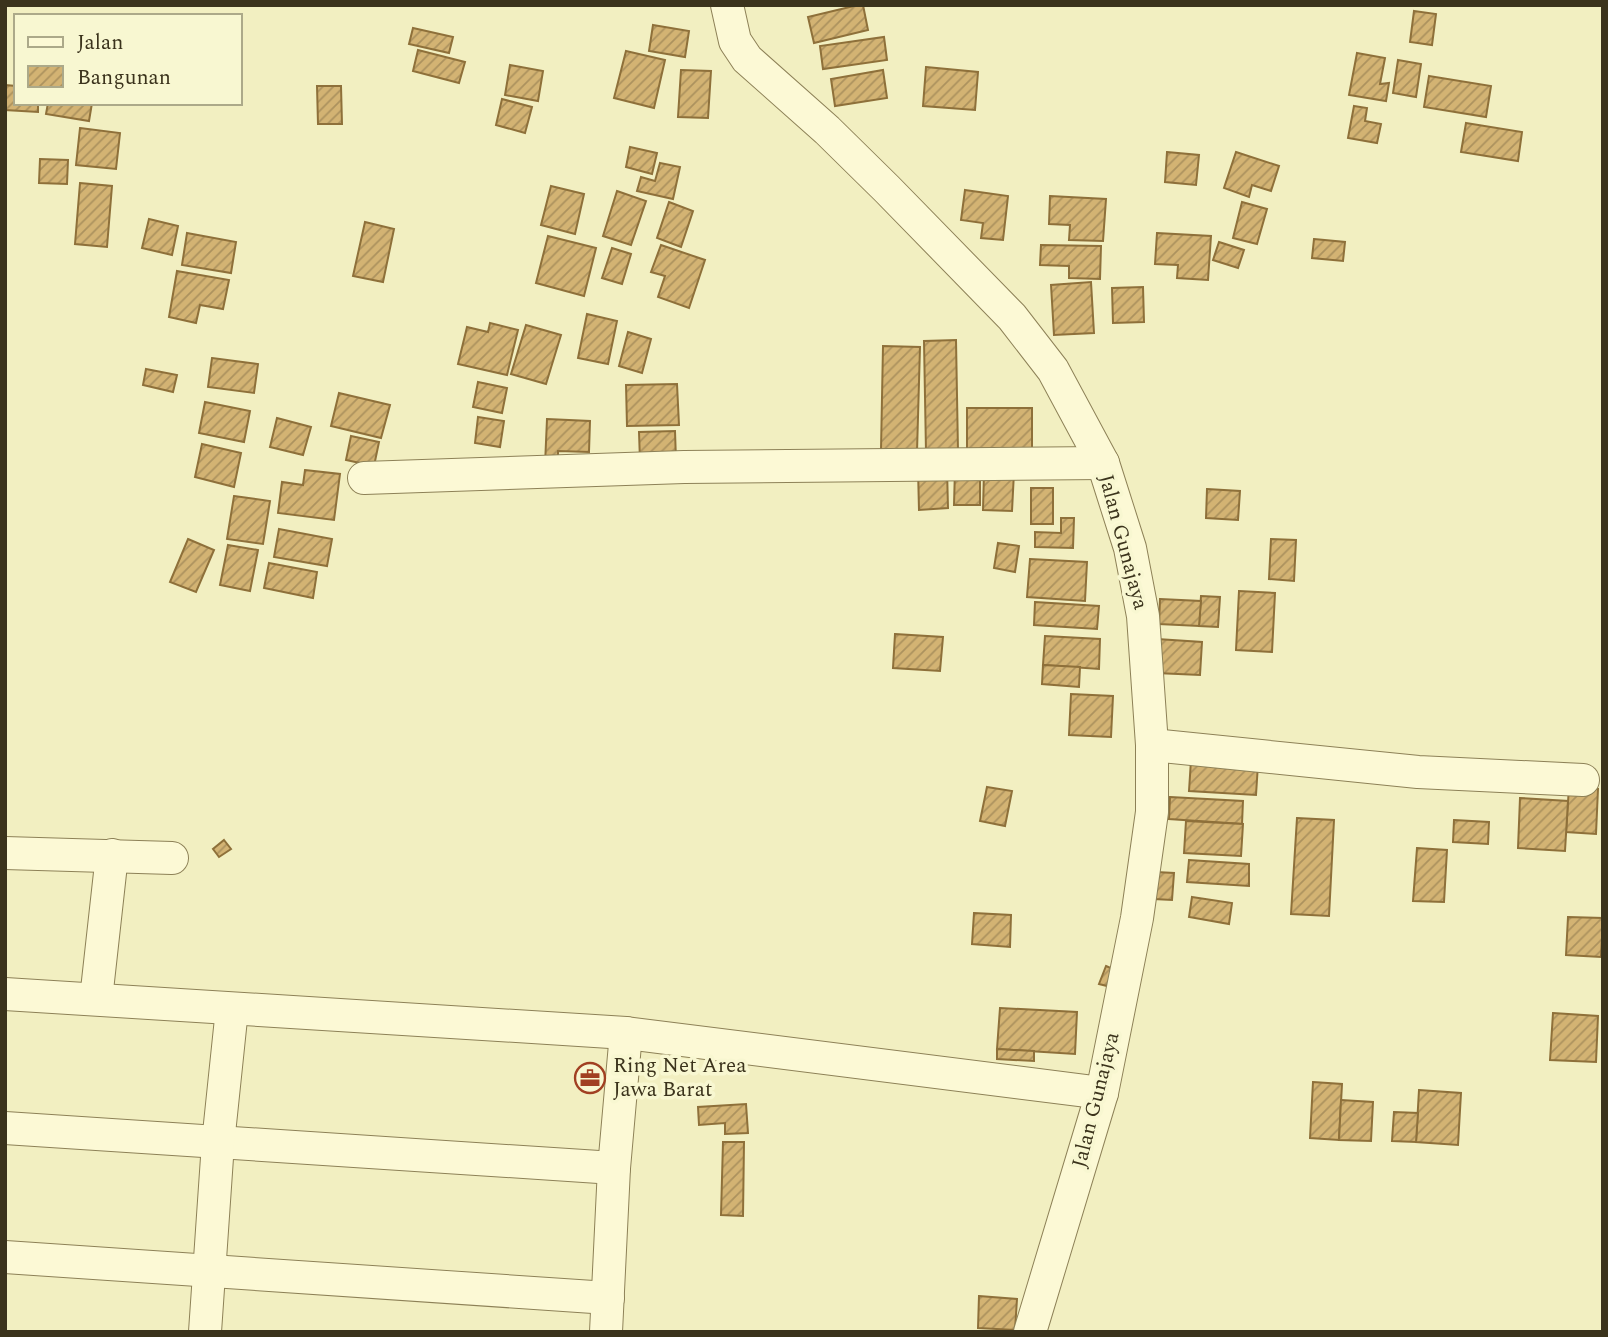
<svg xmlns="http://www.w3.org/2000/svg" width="1608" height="1337" font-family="Spectral,serif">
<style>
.building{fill:url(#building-hatch);stroke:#8e703a;stroke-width:2}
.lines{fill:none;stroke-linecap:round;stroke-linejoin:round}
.minor-casing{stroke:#8d8157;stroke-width:34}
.minor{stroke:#fcf9d5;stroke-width:32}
.labels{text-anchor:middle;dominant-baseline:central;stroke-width:7;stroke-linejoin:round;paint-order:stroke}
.street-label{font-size:21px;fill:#3b331c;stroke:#f8f7d1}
.poi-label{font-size:21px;fill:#3b331c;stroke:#f8f7d1;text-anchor:start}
</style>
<defs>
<pattern id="building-hatch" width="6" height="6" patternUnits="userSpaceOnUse" patternTransform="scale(1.75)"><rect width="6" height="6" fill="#d3b373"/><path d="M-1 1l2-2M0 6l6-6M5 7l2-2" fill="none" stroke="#ac925e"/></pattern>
</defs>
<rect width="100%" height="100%" fill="#f2efc1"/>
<!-- building -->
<g class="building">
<polygon points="858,5 863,5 868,30 814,43 808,17"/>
<polygon points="1414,11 1436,14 1432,45 1410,42"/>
<polygon points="653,25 689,31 685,57 649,51"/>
<polygon points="413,28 453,37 449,53 409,44"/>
<polygon points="884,37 887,60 823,69 820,46"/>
<polygon points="418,50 465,62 459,83 413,71"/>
<polygon points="626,51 665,60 654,108 614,98"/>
<polygon points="1357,53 1385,58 1380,84 1389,83 1386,101 1349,95"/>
<polygon points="1398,60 1421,64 1416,97 1393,93"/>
<polygon points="510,65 543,71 538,101 505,95"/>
<polygon points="926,67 978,72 975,110 923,106"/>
<polygon points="681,70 711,71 708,118 678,117"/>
<polygon points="883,70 887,98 835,106 831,79"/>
<polygon points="1429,76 1491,86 1486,117 1424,107"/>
<polygon points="5,85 16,86 16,103 38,103 38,112 5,110"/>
<polygon points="317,86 341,86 342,124 318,124"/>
<polygon points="502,99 532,107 525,133 496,125"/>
<polygon points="48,103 92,103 89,121 46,114"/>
<polygon points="1354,106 1367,108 1365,121 1381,124 1377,143 1348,138"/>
<polygon points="1466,123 1522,132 1518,161 1461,152"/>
<polygon points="80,128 120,133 116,169 76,165"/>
<polygon points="630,147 657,153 652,174 626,167"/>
<polygon points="1167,152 1199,155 1196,185 1165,182"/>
<polygon points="1236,152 1279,166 1271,191 1252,185 1249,197 1224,188"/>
<polygon points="40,159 68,160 67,184 39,183"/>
<polygon points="660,163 680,167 673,199 637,191 641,177 655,181"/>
<polygon points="80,183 112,186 107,247 75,244"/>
<polygon points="551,186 584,194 575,234 541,225"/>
<polygon points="965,190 1008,196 1003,240 981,238 983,223 961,220"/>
<polygon points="617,191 646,201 631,245 603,236"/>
<polygon points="1050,196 1106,199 1103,241 1069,240 1070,225 1049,224"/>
<polygon points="669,202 693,211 681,247 657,238"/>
<polygon points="1242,202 1267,209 1257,244 1233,238"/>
<polygon points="149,219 178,226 172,255 142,248"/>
<polygon points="365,222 394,229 383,282 353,276"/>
<polygon points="187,233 236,242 231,273 182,265"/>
<polygon points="1157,233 1211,236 1208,280 1177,278 1178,265 1155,264"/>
<polygon points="548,236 596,248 584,296 536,283"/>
<polygon points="1314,239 1345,242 1343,261 1312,258"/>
<polygon points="1219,242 1244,250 1238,268 1213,260"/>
<polygon points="661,245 705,260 689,308 658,297 665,276 651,272"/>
<polygon points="1041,245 1101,246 1100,279 1069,278 1069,266 1040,265"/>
<polygon points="612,248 631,254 622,284 602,278"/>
<polygon points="177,271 229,280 223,309 200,305 196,323 169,317"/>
<polygon points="1091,282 1094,333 1054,335 1051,285"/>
<polygon points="1143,287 1144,322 1113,323 1112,288"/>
<polygon points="587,314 617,321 608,364 578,358"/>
<polygon points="490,323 518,330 507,375 458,364 467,327 488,332"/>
<polygon points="526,325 561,335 546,384 511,374"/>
<polygon points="628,332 651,339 642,373 619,366"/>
<polygon points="956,340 958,451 926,452 924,341"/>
<polygon points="883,346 920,347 917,452 881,450"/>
<polygon points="212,358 258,364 254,393 208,387"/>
<polygon points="146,369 177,375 173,392 143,385"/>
<polygon points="478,382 507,388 502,413 473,407"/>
<polygon points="677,384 679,425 627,426 626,385"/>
<polygon points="339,393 390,405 381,438 331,426"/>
<polygon points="205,402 250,411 244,442 199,433"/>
<rect x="967" y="408" width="65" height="41"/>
<polygon points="478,417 504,421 500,447 475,443"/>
<polygon points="277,418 311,427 303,455 270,447"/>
<polygon points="547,419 590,421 589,452 558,451 558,466 545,465"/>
<polygon points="675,431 676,460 640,461 639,432"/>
<polygon points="351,436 379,442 374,466 346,460"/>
<polygon points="202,444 241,453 234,487 195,477"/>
<polygon points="918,469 947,469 948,508 919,510"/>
<polygon points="955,469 980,470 980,505 954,505"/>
<polygon points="305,470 340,474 334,520 278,513 282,482 303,485"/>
<polygon points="984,472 1014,472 1012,511 983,510"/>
<rect x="1031" y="488" width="22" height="36"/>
<polygon points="1207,489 1240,491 1238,520 1206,518"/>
<polygon points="234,496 270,501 263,544 227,539"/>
<polygon points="1061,518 1074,518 1073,548 1035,547 1035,532 1061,533"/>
<polygon points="279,529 332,539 327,566 274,557"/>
<polygon points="188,539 214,550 196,592 170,582"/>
<polygon points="1271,539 1296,540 1294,581 1269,579"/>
<polygon points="998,543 1019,546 1015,572 994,568"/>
<polygon points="228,545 258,550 250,591 220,585"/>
<polygon points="1030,559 1087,562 1085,601 1027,597"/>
<polygon points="269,563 317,572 313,598 264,588"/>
<polygon points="1239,591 1275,593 1272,652 1236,650"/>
<polygon points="1201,596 1220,597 1218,627 1199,626"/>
<polygon points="1160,599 1201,601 1199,626 1159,624"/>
<polygon points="1035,602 1099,606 1097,629 1034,625"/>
<polygon points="895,634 943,637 940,671 893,668"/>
<polygon points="1045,636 1100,639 1099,669 1043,665"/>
<polygon points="1157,639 1202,642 1200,675 1156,673"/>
<polygon points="1043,665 1080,667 1079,687 1042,684"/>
<polygon points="1071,694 1113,696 1111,737 1069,735"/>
<polygon points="1191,760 1258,764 1256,795 1189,791"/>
<polygon points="987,787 1012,791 1005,826 980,821"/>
<polygon points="1569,787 1598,789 1596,834 1566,832"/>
<polygon points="1170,797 1243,801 1242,824 1169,819"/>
<polygon points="1520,798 1568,801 1565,851 1518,848"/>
<polygon points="1297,818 1334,820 1329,916 1291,914"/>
<polygon points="1454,820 1489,822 1488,844 1453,842"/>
<polygon points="1186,821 1243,824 1241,856 1184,853"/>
<polygon points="224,840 231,849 219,857 213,849"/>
<polygon points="1417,848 1447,850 1444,902 1413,901"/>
<polygon points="1189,860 1249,864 1249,886 1187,882"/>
<polygon points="1156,872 1174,873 1172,900 1154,899"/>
<polygon points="1192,897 1232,903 1229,924 1189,917"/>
<polygon points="974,913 1011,915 1010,947 972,944"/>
<polygon points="1568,917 1603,918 1601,957 1566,955"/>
<polygon points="1106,966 1113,969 1107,986 1099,984"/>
<polygon points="1000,1008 1077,1012 1075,1054 997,1049"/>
<polygon points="1553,1013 1598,1016 1596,1062 1550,1060"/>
<polygon points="997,1049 1034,1051 1034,1061 997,1059"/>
<polygon points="1313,1082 1342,1084 1339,1140 1310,1138"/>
<polygon points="1419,1090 1461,1093 1458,1145 1416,1142"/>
<polygon points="1341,1100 1373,1102 1371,1141 1339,1140"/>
<polygon points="746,1104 748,1133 725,1134 725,1123 699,1125 698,1107"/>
<polygon points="1394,1112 1418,1113 1416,1142 1392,1141"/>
<polygon points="723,1142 744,1142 743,1216 721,1215"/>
<polygon points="979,1296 1017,1299 1015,1330 978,1328"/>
</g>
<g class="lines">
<!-- minor casing -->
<g class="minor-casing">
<g id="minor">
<polyline points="727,5 735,41 747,59 827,130 887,189 1012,317 1053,370 1103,463 1130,548 1143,616 1152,745 1152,812 1137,918 1102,1093 1030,1332"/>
<polyline points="364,478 684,467 1103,463"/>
<polyline points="1152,745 1418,772 1583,780"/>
<polyline points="5,853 172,858"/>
<polyline points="5,994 626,1033 1102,1093"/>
<polyline points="96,999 112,855"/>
<polyline points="5,1128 614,1168 606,1332"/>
<polyline points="614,1168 626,1033"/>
<polyline points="5,1257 608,1298"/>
<polyline points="205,1332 218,1143 232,1009"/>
</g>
</g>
<!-- minor -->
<use href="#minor" class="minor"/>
</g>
<!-- icons -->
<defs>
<g id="office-ring" transform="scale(1.575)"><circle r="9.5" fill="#f8f7d1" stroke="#a14022" stroke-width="1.5"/><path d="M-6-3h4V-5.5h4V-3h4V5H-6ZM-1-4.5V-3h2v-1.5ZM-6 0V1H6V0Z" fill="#a14022"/></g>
</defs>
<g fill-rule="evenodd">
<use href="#office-ring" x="590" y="1078"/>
</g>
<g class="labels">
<!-- street labels -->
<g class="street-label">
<text transform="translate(1123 542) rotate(75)">Jalan Gunajaya</text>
<text transform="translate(1096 1100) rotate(-76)">Jalan Gunajaya</text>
</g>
<!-- poi labels -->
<g class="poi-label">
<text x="613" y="1066">Ring Net Area<tspan x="613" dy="24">Jawa Barat</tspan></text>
</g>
</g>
<!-- border -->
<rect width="1608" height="1337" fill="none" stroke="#3b331c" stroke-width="14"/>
<!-- legend -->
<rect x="14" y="14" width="228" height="91" fill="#f8f7d1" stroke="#aca989" stroke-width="2"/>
<rect x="28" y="37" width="35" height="10" fill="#fcf9d5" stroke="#aca989" stroke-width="2"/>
<text x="77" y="49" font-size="21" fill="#3b331c">Jalan</text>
<rect x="28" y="66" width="35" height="21" fill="url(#building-hatch)" stroke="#aca989" stroke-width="2"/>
<text x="77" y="84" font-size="21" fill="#3b331c">Bangunan</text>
</svg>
